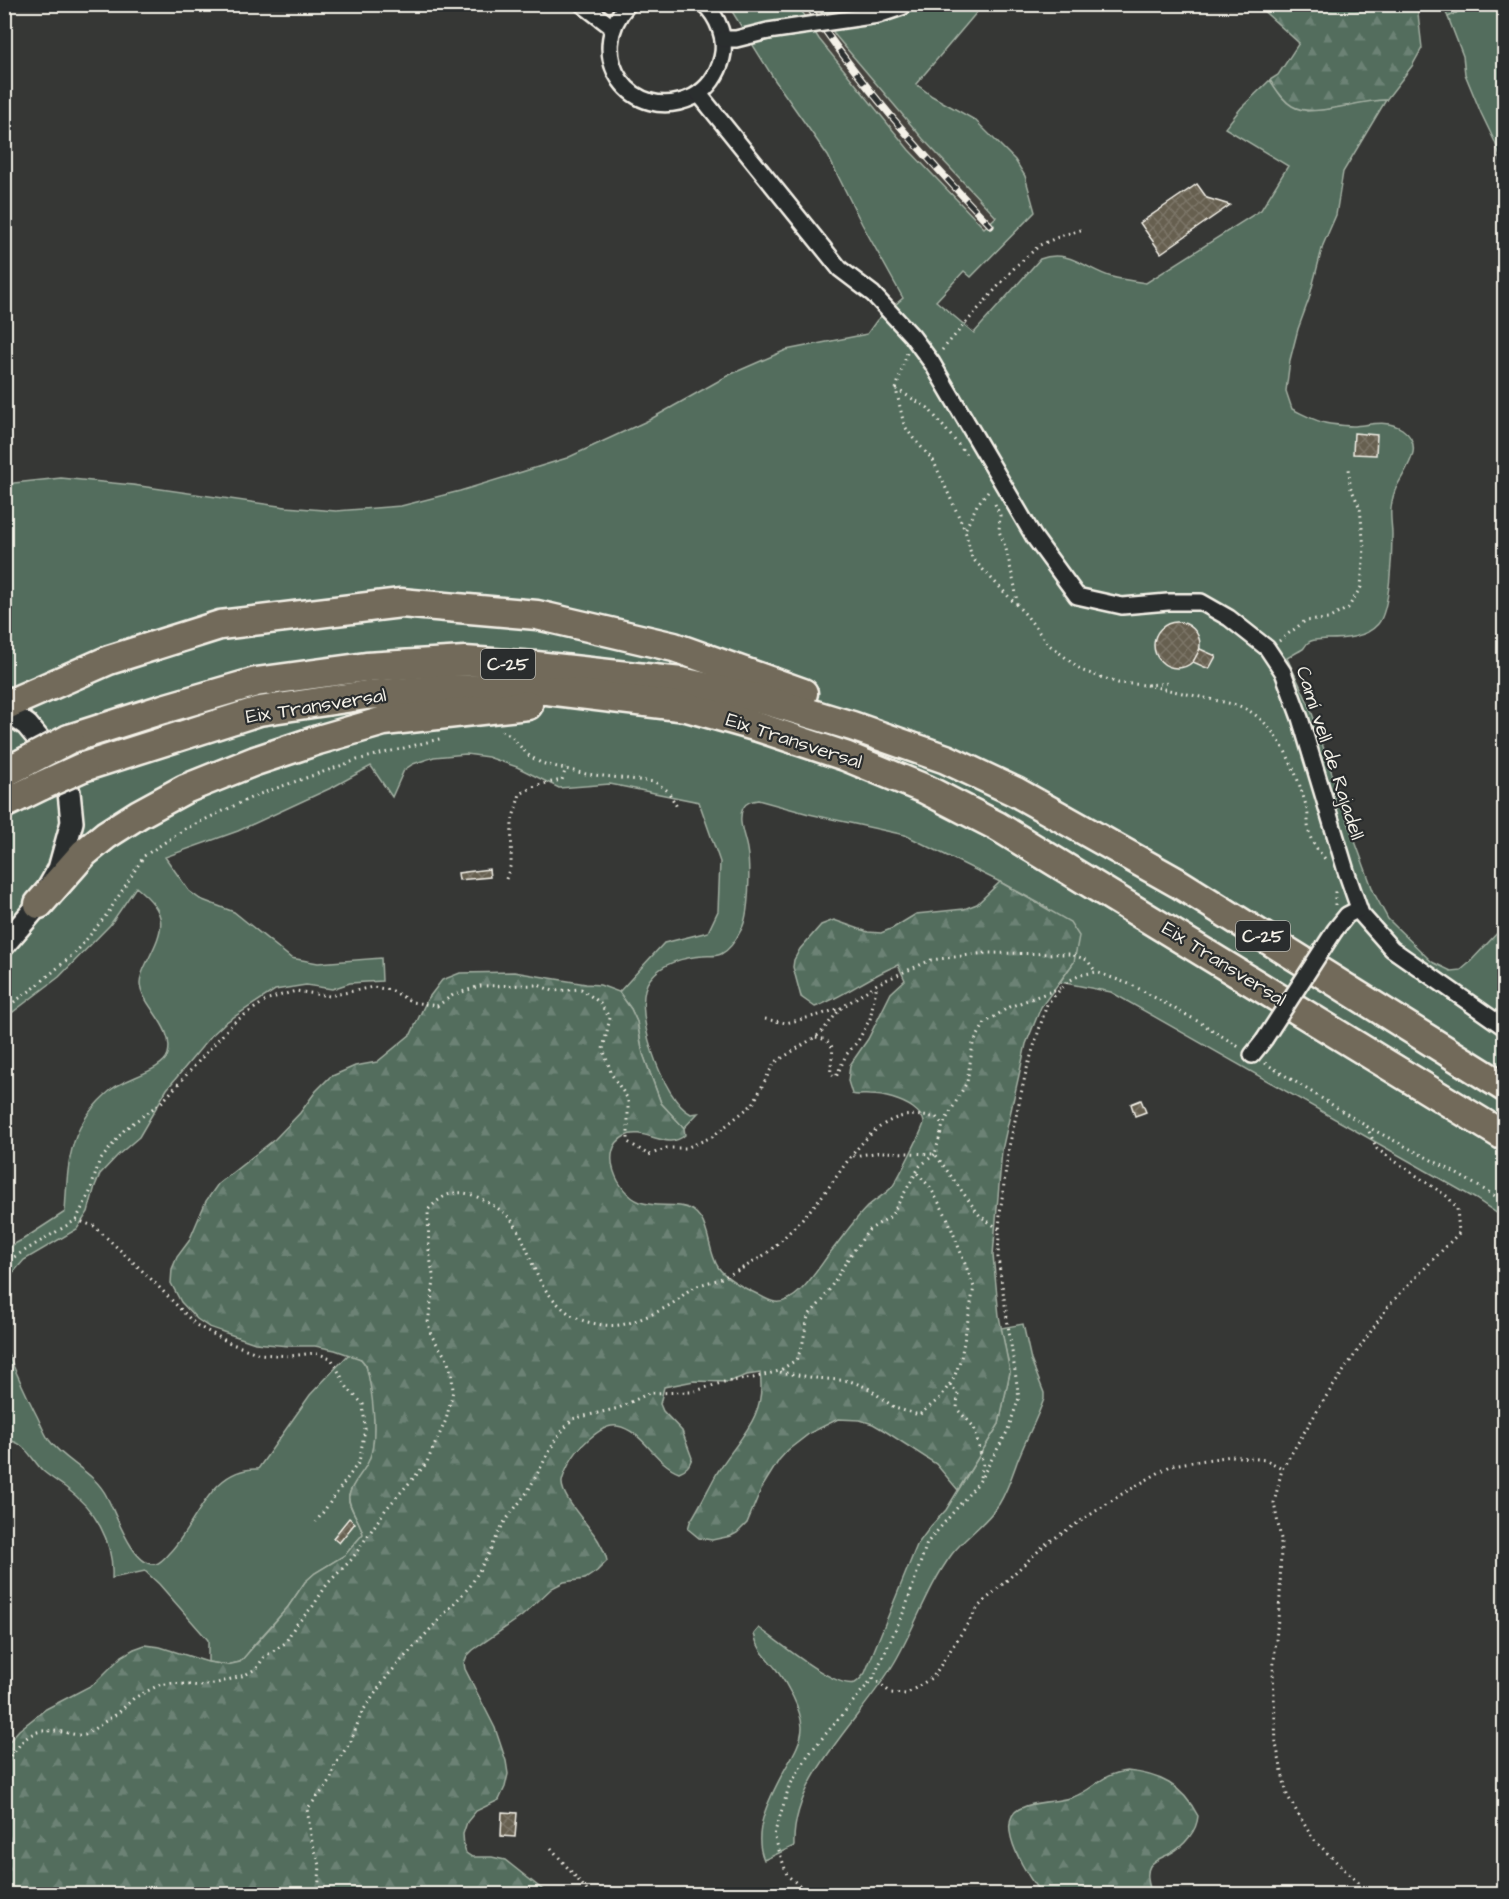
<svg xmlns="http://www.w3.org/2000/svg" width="1509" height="1899" font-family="'Architects Daughter',sans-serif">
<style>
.built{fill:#44433d}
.green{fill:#526d5d;stroke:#a3afa2;stroke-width:1.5}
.forest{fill:url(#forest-firs);stroke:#a3afa2;stroke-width:1.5}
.building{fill:url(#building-cross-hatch);stroke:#f4f1e8;stroke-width:1.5}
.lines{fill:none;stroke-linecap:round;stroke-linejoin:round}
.street-casing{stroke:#f4f1e8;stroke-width:20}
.secondary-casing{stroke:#f4f1e8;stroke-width:26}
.highway-casing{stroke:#f4f1e8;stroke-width:33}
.path{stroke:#f4f1e8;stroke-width:3;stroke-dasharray:1.5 4.5;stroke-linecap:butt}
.street{stroke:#2a2d2e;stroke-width:15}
.secondary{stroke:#2a2d2e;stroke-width:21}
.highway{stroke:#726b5a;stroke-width:28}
.rail-casing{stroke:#f4f1e8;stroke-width:7}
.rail{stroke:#2a2d2e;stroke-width:4.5;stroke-dasharray:14;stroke-linecap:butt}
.street-bridge-casing{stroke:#f4f1e8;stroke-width:20;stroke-linecap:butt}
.highway-bridge-casing{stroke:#f4f1e8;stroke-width:33;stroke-linecap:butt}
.street-bridge{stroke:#2a2d2e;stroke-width:15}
.highway-bridge{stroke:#726b5a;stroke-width:28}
.labels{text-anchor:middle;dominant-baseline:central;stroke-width:4.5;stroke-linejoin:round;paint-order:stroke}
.shield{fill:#2a2d2e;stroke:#b7b6b0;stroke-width:1.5}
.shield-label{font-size:18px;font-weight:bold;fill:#f4f1e8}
.street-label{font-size:20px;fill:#f4f1e8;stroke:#2a2d2e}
</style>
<defs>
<pattern id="forest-firs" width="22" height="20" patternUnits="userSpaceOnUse" patternTransform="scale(1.5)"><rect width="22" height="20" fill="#526d5d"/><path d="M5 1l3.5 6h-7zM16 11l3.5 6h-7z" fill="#6c8274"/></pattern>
<pattern id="building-cross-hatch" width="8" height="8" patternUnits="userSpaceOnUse" patternTransform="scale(1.5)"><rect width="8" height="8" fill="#665f4f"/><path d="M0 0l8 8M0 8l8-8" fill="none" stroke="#7c7668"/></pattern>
</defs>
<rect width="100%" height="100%" fill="#363735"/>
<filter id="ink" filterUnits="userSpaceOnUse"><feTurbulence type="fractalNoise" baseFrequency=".0167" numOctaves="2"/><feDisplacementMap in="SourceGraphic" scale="12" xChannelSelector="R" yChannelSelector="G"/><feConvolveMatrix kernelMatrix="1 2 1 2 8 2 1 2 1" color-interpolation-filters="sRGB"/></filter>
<g filter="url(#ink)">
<!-- built -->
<polygon class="built" points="798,5 817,5 835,35 923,139 996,217 984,228 909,150 819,39"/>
<!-- green -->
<g class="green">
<path d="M728,5H798L819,39L909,150L984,228L996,217L923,139L835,35L817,5H983L916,84L932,96L975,120L1015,160L1025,176L1035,212L971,277L964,271L936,301L974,333L1040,259C1068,248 1087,270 1112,277C1123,280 1135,281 1146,283L1261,210L1288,166L1225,128L1241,108L1270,80L1283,98L1307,111L1327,109L1367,101L1386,100L1343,172L1336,215L1323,245L1309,299L1298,329L1290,360L1286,391L1292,409C1305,415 1316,422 1330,424C1338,425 1346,426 1353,426C1370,425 1387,419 1402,429C1426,446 1406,468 1397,486C1394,492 1392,500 1391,508C1390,517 1392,526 1392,535C1392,555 1390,610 1378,624C1366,638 1344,639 1327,639C1322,640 1314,639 1309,642C1306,644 1305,647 1303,649C1298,652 1292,655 1287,658L1310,707L1348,822L1374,893L1388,919L1432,962L1451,971L1461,970L1468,964L1504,926V1218L1476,1199L1111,992L1060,982L1074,962L1048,908L1000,882L905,835L809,814L758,800C752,801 746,802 743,808C737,821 745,836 747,849C750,866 750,915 741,930C737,938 730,950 721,954C715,957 709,955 703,956C684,957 662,963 650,979C629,1005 663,1101 691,1114L698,1113L684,1128L661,1103L643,1054L637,1022L631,1009L619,992L664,943L708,932L718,911L720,862L699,802L610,784L559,788L517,767L488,757L466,754L434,757L413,764L404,770L392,797L371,766L333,787L238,831L165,857L189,891L200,899L234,912L291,958L318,963L381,958L382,981L350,983L332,989L306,985L275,990L226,1022L211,1036L167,1089L139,1137L118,1155L100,1174L95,1186L88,1212L77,1229L24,1260L5,1282V1249L22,1240L65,1212C68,1161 68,1125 112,1089C126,1078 164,1070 168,1054C175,1027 141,1005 140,983C140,976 144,968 147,962C165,926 169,914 136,887L110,925L59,977L5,1018V488L14,483L61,478L133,485L286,507L336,511L401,506L460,491L567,458L649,420L729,375L786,350L867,334L877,320L903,298L862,224L828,156L774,79Z"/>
<polygon points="1471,5 1504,5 1504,169 1495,142 1481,113 1465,74 1463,56 1448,17"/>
<path d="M1023,1324L1031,1360L1044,1393V1399C1036,1421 1025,1441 1017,1462C1012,1476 1007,1491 999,1504C987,1523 966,1536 952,1554C929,1585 916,1624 897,1658C865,1717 791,1775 794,1846L764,1860C751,1831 771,1795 785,1769C792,1757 802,1741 802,1727C801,1708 787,1684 776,1669C767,1658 757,1649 754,1634L759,1628C777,1640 834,1689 855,1683C859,1681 862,1677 865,1673L917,1545L931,1526L946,1510L999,1424L1010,1372L1001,1328Z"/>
<path d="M4,1346C15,1369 25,1393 37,1416C41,1424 44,1433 49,1440C66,1463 94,1471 107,1497C115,1512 134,1569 156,1564C162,1562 166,1556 170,1552C197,1524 210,1467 258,1469L310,1395L349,1354C355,1356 361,1357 364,1363C375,1378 377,1442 370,1459C365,1472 352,1483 349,1496C347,1506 361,1522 363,1534L345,1555L315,1573L305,1582L288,1607L252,1647L245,1658L240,1662L227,1665L208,1662V1640L159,1584L145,1571L112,1578C114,1541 95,1509 65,1487C58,1482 50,1477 43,1471C31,1459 24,1439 5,1441Z"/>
</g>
<!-- forest -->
<g class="forest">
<path d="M1257,5H1417L1422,48L1412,66L1386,100C1360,99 1313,119 1292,106C1282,100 1276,89 1270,80L1278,75L1299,43Z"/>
<polygon points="1442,5 1471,5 1448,17"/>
<path d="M1000,882L1070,922L1079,936L1074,962L1041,1007L1026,1044L1002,1150L993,1255L999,1316L1010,1372L999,1424L958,1490L936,1464L885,1431L873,1424L860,1420L838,1419L810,1433L788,1450L779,1460L761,1489L747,1523L737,1533L731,1536L712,1540L699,1538L688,1529L690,1522C700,1506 708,1489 717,1473C738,1438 767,1418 760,1373L747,1375L728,1382L694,1381L664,1387L660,1404L663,1411L682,1431L692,1458C689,1466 687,1469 679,1472C654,1463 643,1430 617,1426C607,1424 596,1433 589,1439C580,1447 574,1454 569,1464C566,1470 563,1476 562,1482C561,1498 589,1525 598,1540C602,1547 606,1553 607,1561L597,1571L585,1579L564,1582L552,1588L522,1616L473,1650L467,1656L464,1663L465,1669L495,1728L506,1761L508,1774L505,1787L499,1800L476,1811L467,1822L463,1834L464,1847L466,1853L472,1857H492L505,1860L548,1894H5V1746L19,1730L46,1709L94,1684L122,1656L134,1649L145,1645L160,1647L208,1662L227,1665L240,1662L288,1607L305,1582L315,1573L345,1555L363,1534C361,1522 347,1506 349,1496C351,1483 364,1473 369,1460C379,1437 372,1389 366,1365L361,1359L335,1350L315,1346H289L255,1343L209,1327L197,1319L181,1302L171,1283L172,1269L177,1257L189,1241L206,1201L218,1184L275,1139L300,1113L316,1091L330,1077L355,1066L377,1062L411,1034L427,1000L442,980L460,973L514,972L586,984L600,985L619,992L631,1009L637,1022L643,1054L661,1103L684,1128L685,1135C667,1152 644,1126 625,1136C598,1150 617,1193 640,1202C653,1207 666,1204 680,1206C712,1210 705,1247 718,1267C726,1279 742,1287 755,1293C761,1296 768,1301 775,1302C799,1305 820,1264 833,1249C844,1235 855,1219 867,1207C875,1199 885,1195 892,1187C897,1181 924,1128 924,1122C923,1117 917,1111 913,1108C902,1100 884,1095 870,1095C864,1094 858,1096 852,1094L848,1081L850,1065L868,1039L891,993L905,980L898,965C869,976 844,997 815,1007L801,997L793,967L794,960L800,949L821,925L834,920L868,932L881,933L893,928L916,914L964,909L977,904Z"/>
<path d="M1127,1771C1160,1774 1182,1785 1198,1816C1197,1831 1184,1846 1171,1853C1164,1857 1155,1859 1150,1866C1145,1874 1149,1886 1152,1894H1098L1091,1888H1085L1078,1894H1042C1029,1880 993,1823 1019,1809C1035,1800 1056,1803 1073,1797C1094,1790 1100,1774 1127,1771Z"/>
</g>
<!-- building -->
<g class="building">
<polygon points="1197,184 1207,198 1230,205 1161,253 1140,223"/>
<polygon points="1354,433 1377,435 1376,455 1353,454"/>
<circle cx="1177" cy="645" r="23"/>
<polygon points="1200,649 1216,656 1209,669 1193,662"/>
<polygon points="489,869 490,877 459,880 458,873"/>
<polygon points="1141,1100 1146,1112 1135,1116 1131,1104"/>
<polygon points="349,1518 355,1523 339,1543 333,1538"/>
<polygon points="502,1812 517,1813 515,1837 501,1836"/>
</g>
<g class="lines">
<!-- street casing -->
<g class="street-casing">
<g id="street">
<polyline points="582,4 612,27"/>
<path d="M628,4C582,55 632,126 693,97C708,89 718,74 722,58C727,39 718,17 704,4"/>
<polyline points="878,15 902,7 905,4"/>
<polyline points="723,39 736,39 768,31"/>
<polyline points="699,94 840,269 873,294 912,336 932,363 1034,537 1077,596 1122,606 1168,602 1201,602 1229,618 1267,648 1283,672 1300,718 1346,871 1361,914 1392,949 1504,1027"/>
<polyline points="1335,930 1347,915 1359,909"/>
<polyline points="1252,1055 1264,1040"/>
</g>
</g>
<!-- secondary casing -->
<g class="secondary-casing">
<polyline id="secondary" points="4,709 27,725 51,754 69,792 72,822 59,869 39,904 4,945"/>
</g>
<!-- highway casing -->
<g class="highway-casing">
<g id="highway">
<polyline points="4,706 109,660 220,625 401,603 537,615 674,647 803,693"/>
<polyline points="69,739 163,709 256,682 366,667 465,661 536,666 681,682 765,700 852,726 946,759 1016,792 1178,883 1504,1087"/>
<polyline points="83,767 259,711 366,695 451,689 547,690 687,707 758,727 845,756 925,789 997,826 1504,1136"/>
<polyline points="4,773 27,761"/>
<polyline points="4,804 43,785"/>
<polyline points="39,904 84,853 106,835 139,814 185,789 255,761 318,740 384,721 528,705"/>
</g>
</g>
<!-- path -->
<g class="path">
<polyline points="942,350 1016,266 1040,245 1063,235 1081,230"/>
<polyline points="907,353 896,389 904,425 913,438 933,460 965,530"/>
<polyline points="896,389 928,408 966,454"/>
<polyline points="988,491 977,505 965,530 972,558 1026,615 1048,644 1083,671 1118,683 1146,685 1170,683"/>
<polyline points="995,504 1000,515 999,531 1006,549 1015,587 1017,604"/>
<polyline points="1279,641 1305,621 1328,619 1348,608 1361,587 1364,548 1360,508 1350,486 1349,467"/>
<path d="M1146,685L1237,705C1278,720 1296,770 1307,809C1309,817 1307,824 1309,832C1311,843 1319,851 1326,860"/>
<polyline points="502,731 510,735 528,755 541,763 586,774 655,782 668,791 677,807"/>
<polyline points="506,879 511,864 512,821 520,794 537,785 562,780 566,768"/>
<polyline points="1335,905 1335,887"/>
<polyline points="4,1009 34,988 77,951 108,913 144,856 185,829 257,795 357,760 443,738"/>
<polyline points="765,1019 786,1023 819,1015 841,1008 877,984 931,960 986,953 1071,954 1087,960 1096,972"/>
<path d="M816,1037C842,1043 829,1056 831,1074L836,1077L846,1055L858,1041L870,1019L877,984"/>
<polyline points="1265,1063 1366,1126 1445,1167 1504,1201"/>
<polyline points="853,1156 881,1152 935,1154"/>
<polyline points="76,1220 90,1192 99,1162 125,1129 163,1101 233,1023 268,999 296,991 329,996 373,987 391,990 412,1002 437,1006 453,995 480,986 538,985 553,991 581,989 599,1002 610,1018 603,1049 612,1075 628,1099 628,1142 649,1155 667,1148 686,1148 712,1137 753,1104 774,1063 820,1034 841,1008"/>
<polyline points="999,1229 980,1216 935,1154 943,1125 967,1082 973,1044 985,1023 1009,1007 1060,988"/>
<polyline points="4,1263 76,1220 94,1226 148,1276 196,1325 232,1344 260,1354 290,1356 315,1353 331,1358 348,1389 363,1404 365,1429 359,1462 316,1522"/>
<polyline points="780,1372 816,1378 850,1381 868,1388 895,1408 919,1415 940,1398 954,1378 961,1358 974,1287 947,1217 930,1187 917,1173"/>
<polyline points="950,1385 958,1393 957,1409 974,1427 983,1464 980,1477"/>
<polyline points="873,1678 891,1693 906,1694 933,1677 979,1606 1047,1543 1122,1494 1172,1465 1232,1456 1266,1460 1282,1468"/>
<path d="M4,1766C23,1741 27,1726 62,1732C70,1733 77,1736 85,1735L119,1712L134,1698L159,1685L173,1683L200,1686L214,1684L245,1675L257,1668L264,1657L285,1643L295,1626L313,1606L328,1583L352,1559L386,1509L426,1464L446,1420L453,1391L452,1376L447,1359L431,1335L428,1323L434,1281L429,1251L428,1210C447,1189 463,1188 487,1202C498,1208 508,1214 515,1225C533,1253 530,1277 558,1304C568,1314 578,1320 592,1323C606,1326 618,1327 632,1322C646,1317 661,1311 673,1303C681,1298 687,1290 695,1287C702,1284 709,1282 717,1280C734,1273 754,1263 768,1252C784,1239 809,1212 822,1196C844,1169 866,1124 904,1116C914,1114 926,1117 936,1117L943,1125"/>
<polyline points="551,1848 590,1894"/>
<polyline points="318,1894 320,1865 312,1842 307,1809 330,1782 335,1765 351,1741 362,1712 388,1675 471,1585 489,1553 503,1524 528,1491 556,1439 572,1419 619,1408 649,1393 692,1392 724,1382 753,1378 779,1371 796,1360 802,1347 808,1316 823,1300 849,1257 869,1230 891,1216 920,1166 935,1154"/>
<polyline points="809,1894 787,1875 774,1835 789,1787 808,1755 873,1678 905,1609 927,1543 979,1482 1007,1432 1019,1398 998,1258 1000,1213 1009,1147 1026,1072 1047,1004 1067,982 1080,975 1096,972 1132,985 1201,1023 1239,1047"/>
<polyline points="1363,1894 1357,1882 1313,1839 1287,1795 1276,1744 1273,1672 1280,1597 1281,1539 1274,1503 1282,1469 1325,1398 1389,1305 1459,1233 1457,1208 1448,1197 1377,1149 1367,1127"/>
</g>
<!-- street -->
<use href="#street" class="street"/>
<!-- secondary -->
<use href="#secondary" class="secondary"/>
<!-- highway -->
<use href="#highway" class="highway"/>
<!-- rail casing -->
<g class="rail-casing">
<path id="rail" d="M807,4C860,85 925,157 991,226"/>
</g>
<!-- rail -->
<use href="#rail" class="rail"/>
<!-- street-bridge casing -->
<g class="street-bridge-casing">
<g id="street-bridge">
<polyline points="768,31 878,15"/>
<polyline points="1264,1040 1335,930"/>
</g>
</g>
<!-- highway-bridge casing -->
<g class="highway-bridge-casing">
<g id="highway-bridge">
<polyline points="27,761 69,739"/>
<polyline points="43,785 83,767"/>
</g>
</g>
<!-- street-bridge -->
<use href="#street-bridge" class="street-bridge"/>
<!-- highway-bridge -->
<use href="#highway-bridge" class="highway-bridge"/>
</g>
</g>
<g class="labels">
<!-- shield labels -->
<g class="shield">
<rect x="481" y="649" width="54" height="30" rx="4.5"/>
<rect x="1236" y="921" width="54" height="30" rx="4.5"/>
</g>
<g class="shield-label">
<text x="508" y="664">C-25</text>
<text x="1263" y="936">C-25</text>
</g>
<!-- street labels -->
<g class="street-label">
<text transform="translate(316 706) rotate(-9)">Eix Transversal</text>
<text transform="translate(794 741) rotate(18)">Eix Transversal</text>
<text transform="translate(1330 753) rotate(72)">Camí vell de Rajadell</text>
<text transform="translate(1224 964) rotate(32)">Eix Transversal</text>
</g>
</g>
<!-- margin -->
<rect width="1509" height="1899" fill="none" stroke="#2a2d2e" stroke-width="24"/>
<rect x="12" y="12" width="1485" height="1875" fill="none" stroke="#f4f1e8" stroke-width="2" filter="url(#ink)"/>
</svg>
